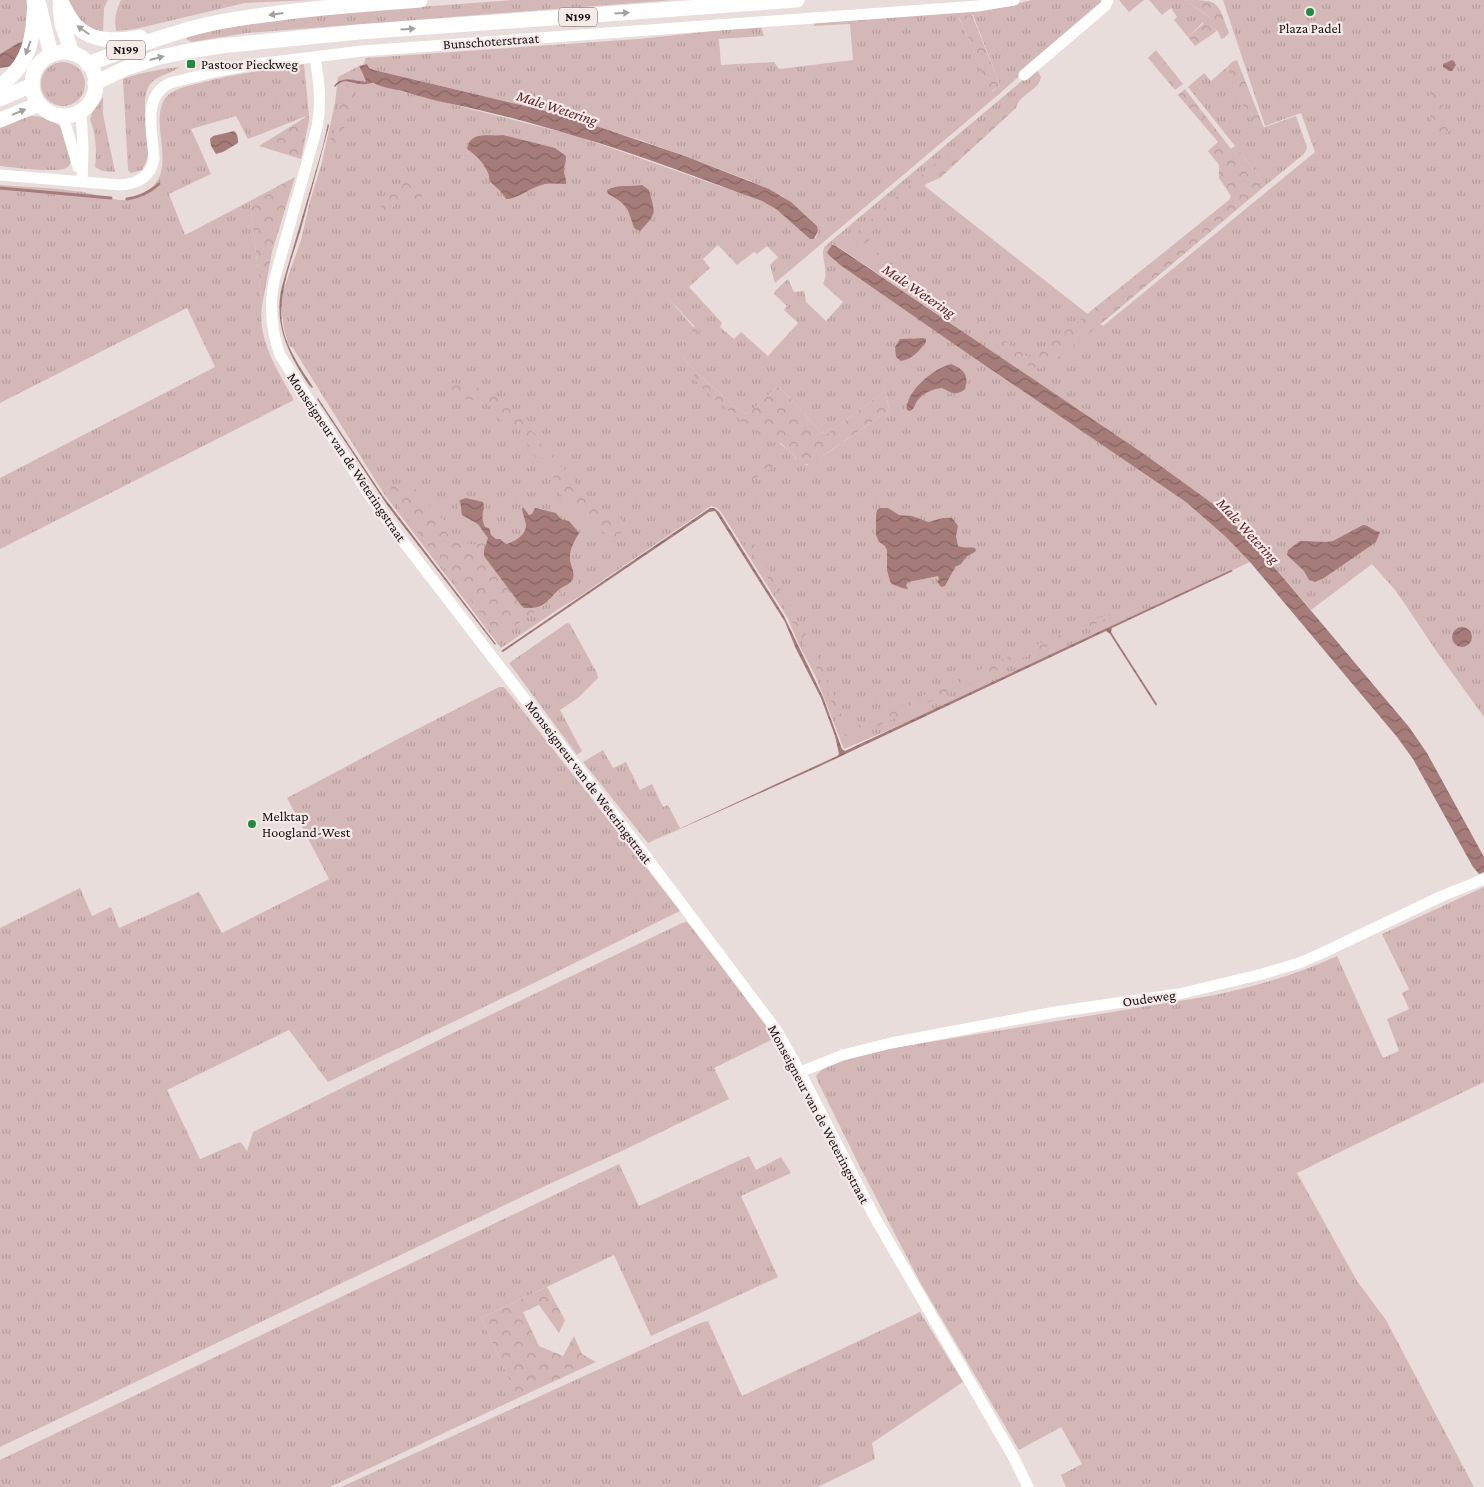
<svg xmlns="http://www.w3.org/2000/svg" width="1484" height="1487" font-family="'Crimson Pro',serif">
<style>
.grass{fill:url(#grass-tufts);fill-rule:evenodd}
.forest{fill:url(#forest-crowns)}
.water{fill:url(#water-waves)}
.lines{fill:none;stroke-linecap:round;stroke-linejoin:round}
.stream{stroke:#a67c7b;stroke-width:3}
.minor{stroke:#fff;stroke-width:11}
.major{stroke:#fff;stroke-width:15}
.oneway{fill:#a2a0a0}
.poi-dot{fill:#208a41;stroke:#f6eae9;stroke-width:2}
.labels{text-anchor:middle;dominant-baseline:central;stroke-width:4.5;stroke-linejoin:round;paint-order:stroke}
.shield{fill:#f6eae9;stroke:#595352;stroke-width:1}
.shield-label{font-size:12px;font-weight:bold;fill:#161212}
.poi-label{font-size:14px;fill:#161212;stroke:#f6eae9;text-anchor:start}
.street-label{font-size:14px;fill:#161212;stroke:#f6eae9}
.water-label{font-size:15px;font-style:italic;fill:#5b2325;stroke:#f6eae9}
</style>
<defs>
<pattern id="grass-tufts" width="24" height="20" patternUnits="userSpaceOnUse" patternTransform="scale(1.25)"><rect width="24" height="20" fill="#d4b8b7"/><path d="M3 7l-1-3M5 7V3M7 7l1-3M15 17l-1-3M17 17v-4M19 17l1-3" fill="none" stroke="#b59d9c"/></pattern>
<pattern id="forest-crowns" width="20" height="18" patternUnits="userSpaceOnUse" patternTransform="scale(1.25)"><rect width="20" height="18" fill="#d4b8b7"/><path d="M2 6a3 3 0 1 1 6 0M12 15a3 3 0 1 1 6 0" fill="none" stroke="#b59d9c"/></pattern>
<pattern id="water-waves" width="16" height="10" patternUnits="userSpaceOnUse" patternTransform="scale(1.25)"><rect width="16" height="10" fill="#a67c7b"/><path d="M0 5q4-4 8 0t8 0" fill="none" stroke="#866463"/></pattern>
</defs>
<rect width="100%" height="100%" fill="#e9dddc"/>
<!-- grass -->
<g class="grass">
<polygon points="0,0 26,0 30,19 25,45 21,42 18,43 0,54"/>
<polygon points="66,0 108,0 104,8 103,37 81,25"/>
<path d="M121,0H312L245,3L135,29L117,31L116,30C114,19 116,10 121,0Z"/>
<polygon points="512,0 673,0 246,33 192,42 186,39 188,36 224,27 338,13"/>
<path d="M1032,0H1102L1099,5L998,95L775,283L770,265L778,257L767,246L757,254L754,252L737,265L718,245L703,259L710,268L689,287L722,323L720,327L734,339L741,332L768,356L798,323L784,310L787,306L774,294L775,291L788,279L794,292L804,291L806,302L826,321L843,302L823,284C830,269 820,259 824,247L1035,70H1037L1041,77H1039L917,180L1103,326L1315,152L1301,113L1265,126L1223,0H1484V717L1437,652L1396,591L1372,564L1311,610L1265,556L1250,562L919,717L844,749L815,675L801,649L787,617L721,512L717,508L711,506L577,598L560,608L501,648L384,494L293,348L289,346L284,329L281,306L283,291L301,240L310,201L321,166L335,103L338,77L359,66L364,77L381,86L577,136L762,201L776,209L810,239L816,238L818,231L809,218L782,196L748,180L685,156L640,140L542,110L374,70L369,68L367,64L363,65L366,58L638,39L761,26L764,36L719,39L721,65L774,62L779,69L853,60L850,24L813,26L817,21L1008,6ZM973,15L1000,85L992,92L959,18ZM832,245L837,246L962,331L950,340L840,265L830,248ZM667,297L699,331L684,359L699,375L743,413L748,414L777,387L780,388L821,432L827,434L885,391L889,408L885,413L826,454L807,465L795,459V456C780,442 763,431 747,418C723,399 702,379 682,358L696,330ZM912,338H923L926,340L918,351L908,359ZM1452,637L1472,638L1469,644L1454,643Z"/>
<polygon points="1119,0 1144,0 1129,12"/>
<polygon points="1149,0 1185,0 1216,22 1220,28 1224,38 1221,39 1218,31 1203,22 1188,37 1174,20 1177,17 1171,8 1162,15"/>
<circle cx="63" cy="84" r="22"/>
<path d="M304,64L309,115L248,139L236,116L191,129L211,174L169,194L185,235L250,201L262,306C257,340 278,371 294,400L0,549V478L215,367L187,308L0,403V185C28,187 56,188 83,192C94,194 114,201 124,200C128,200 134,197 138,195C187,178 143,120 168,95C175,89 187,86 196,84C232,74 268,70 304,64Z"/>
<path d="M180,67C172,73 159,75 152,82C137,96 151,136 148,155C147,160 145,165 142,170L131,173L128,170L123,79C142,72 160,69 180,67Z"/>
<polygon points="1227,67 1234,85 1259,129 1296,116 1306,144 1307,148 1304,154 1266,185 1188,87 1204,73 1211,81"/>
<path d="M103,97V114L115,172L102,171L95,167C97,153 96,133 90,120L92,113Z"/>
<path d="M31,116L44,117L64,128L72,160C70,162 70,165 68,167C61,174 11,167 0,166V128L8,123Z"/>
<polygon points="567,623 570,624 597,673 598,678 578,698 560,710 582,751 577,755 509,663"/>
<polygon points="499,687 504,687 680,911 534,983 328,1082 289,1030 167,1090 200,1159 240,1142 243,1145 247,1151 253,1132 457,1031 682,923 687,922 749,1001 775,1038 714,1068 729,1099 624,1150 532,1192 0,1447 0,928 80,888 92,916 111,907 119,928 199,892 222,933 329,879 287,798 398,739"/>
<polygon points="603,750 613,768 626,762 640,790 652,784 663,807 668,805 680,828 648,843 583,762"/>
<path d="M1484,887V1082L1297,1173L1357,1281L1386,1320L1474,1487H1066L1061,1475L1082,1464L1061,1427L1019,1450L920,1282L860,1167L819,1084L816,1076C825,1061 870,1053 887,1049L1215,995C1257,986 1298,974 1337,956L1383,1058L1399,1051L1387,1019L1409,1009L1402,993L1409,989L1382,934Z"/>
<polygon points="749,1156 756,1170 781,1157 791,1173 741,1196 778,1277 651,1336 614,1255 481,1318 518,1398 330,1487 0,1487 0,1460 619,1164 639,1206"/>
<polygon points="920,1312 963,1382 872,1443 875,1459 818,1487 341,1487 700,1323 708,1321 742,1396"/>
</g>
<!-- forest -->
<g class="forest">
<path d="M1185,0C1220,0 1217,1 1229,33L1224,38C1217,18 1201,12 1185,0Z"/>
<polygon points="972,15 1000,85 991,92 959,17"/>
<polygon points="1203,21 1217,31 1195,46 1188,37 1203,24"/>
<polygon points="1156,50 1183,84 1175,90 1148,58"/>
<path d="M1237,60L1264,128L1259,130C1244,111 1235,89 1227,67L1232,62Z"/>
<path d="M1039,77H1041C1039,91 1019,94 1016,108L940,178L928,183L882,220L869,235V243L871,248L1027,356L1034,357L1036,355L1229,200L1231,196L1219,178V165L1208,151L1218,142L1178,95L1185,89L1231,149L1235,146L1266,185L1108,318L1049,365C1035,372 1032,367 1019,360L865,254C858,246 854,242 857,232L916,180Z"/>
<path d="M347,85L353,90L354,94L349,116L340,138L334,159H330C324,151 332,138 335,129C337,118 337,98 341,89C343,86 343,86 347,85Z"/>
<path d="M1432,92H1434C1442,103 1454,118 1450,131C1446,133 1442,135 1438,133C1433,130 1427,108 1428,103C1428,98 1429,95 1432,92Z"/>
<polygon points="309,115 309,121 301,159 259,146"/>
<polygon points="295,177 272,252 262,306 250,201"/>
<path d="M412,177C420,179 431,191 420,198C417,200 413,198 409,199C400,200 390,207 387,215H385L381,207L383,197L388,191Z"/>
<path d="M695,326L700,331L684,359L699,375L743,413L748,414L777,387L780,388L821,432L827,434L885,391L889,408L885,413L811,464H799L796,461L795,456L781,443L769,442C745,421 715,404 694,379V374L678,358V354Z"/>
<path d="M449,383C456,384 463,384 469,386C492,390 512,409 530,422L531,431L536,434C539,444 546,451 555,455V462C561,466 573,476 575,483C576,487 575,491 577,495L590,497L597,506L621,519L625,524L624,531L614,539L576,514L564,502L566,498L556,491L558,486C554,480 549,472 550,464L543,458L535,457L533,450L522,438L523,432L514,426L507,427L494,413L495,410L485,403L464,398L460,404C454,400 446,394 443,387L445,384Z"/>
<polygon points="780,456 783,458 782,462 725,496 723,495 722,493"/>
<path d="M393,485L406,488L411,487L417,490L422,499L430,506L435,508L440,517L447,522L444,527L447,532C461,538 465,548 482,543L484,539C477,518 456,530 458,501L460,500L462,515L478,524L488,538L484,550V556L520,604L529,608L543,604L562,588L570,583L573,578L577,579V583L501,635H498L442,565L392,498L390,487Z"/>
<path d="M749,539L752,540C772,577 795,612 814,650C827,674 836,700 845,725L851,729L996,662L1108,614H1110V617L855,737C850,737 845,737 842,732L824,683L812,660L782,602L747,543Z"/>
<polygon points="547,1287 565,1320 559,1333 539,1305 523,1312 539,1346 563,1356 574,1336 582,1354 596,1362 518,1398 481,1318"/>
</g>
<!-- water -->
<g class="water">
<polygon points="23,42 25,45 13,66 0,68 0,54 18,43"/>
<polygon points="1452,60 1454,61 1456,65 1452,71 1449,71 1443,67 1443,64"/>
<path d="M367,64L369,68L374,70L542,110L587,123L685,156L769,189L791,202L817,226L818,231L814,239H810L776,209L762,201C700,179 639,154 575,136C545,127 514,118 483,111C459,105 433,101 409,93C398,89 384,89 374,83C371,82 369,84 366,84C353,86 346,75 335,87L334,86C341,76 355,80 365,82L366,81L359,66Z"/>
<path d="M328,123L329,126C320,159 311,192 302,225C293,257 276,296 283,329C288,350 301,369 313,387L312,388C308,385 306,380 303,376C285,347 274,320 282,286L323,146Z"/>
<path d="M234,131C238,135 238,138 238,143L223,152L216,154L211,146L210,139L213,136Z"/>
<path d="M503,135L555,148L566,156C566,161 565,164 564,168C563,174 567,178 566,184C559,184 552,183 545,184C533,186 516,200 506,199C502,191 495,187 490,181C488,176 490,178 488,173C484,163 476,155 467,149C471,130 488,137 503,135Z"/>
<path d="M642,185L649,190C655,214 658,212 640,231L634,228C628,208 627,204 608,194L607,190C617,184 630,187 642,185Z"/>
<polygon points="832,245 836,246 1144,454 1220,509 1265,556 1409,727 1427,753 1484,857 1484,872 1479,874 1473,867 1413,759 1397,737 1250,562 1225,536 1186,502 967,353 840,265 828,254 827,252"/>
<path d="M923,338L926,339V342C920,350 913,359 901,361L896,357L895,347L900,339Z"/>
<path d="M951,364C964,369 969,375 965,389C955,397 951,392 942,388C932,389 923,393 917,401C914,406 915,408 910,411L907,410C905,392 934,368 951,364Z"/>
<polygon points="318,398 383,496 496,644 495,645 387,505 317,399"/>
<path d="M466,498L483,502C486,511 479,514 485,527L489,528L491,535L496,539H500L506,544C515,542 526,535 526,525C525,520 523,514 522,509L523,507L529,515L532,514L535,508H536L556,513L561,519L569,521L579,533C575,540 569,550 570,559C570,565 575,571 573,578C571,584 566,585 561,588C554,593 549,602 540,606C535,608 530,608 524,608L520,604L484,556V550L488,538L478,524L462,515L460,500Z"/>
<polygon points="710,508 714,508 719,512 784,616 823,697 842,749 845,751 1231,570 1233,571 1112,628 1111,632 1116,640 1157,704 1156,706 1110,634 1106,631 816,768 655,840 837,756 839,754 835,736 821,698 796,649 785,622 715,511 709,512 503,652 501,651"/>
<path d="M880,508H888L899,515L912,516L928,522L943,518H952L958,526L956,536L958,546C963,548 969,547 975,548L976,551L973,553L967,556L961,564L955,567L945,586L941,587L937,581L939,579L938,576L908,582L906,585L908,589L902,588L892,584L890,581L887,570V550L885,546L879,542L876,535V515L877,510Z"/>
<path d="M1363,525C1369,525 1373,531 1380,532L1376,542L1324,578L1315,582L1309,580L1304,571L1287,555L1288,550L1300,541L1326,542L1333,541Z"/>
<circle cx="1462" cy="637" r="10"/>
</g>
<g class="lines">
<!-- stream -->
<g class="stream">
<polyline points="0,188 111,198"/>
<path d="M127,199C140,197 149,193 159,184"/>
</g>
<!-- minor -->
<g class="minor">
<path d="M315,58C319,81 322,103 317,127L274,281C269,307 271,330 280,355L366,490L392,527L642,851L777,1031L800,1072L874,1216L1014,1458L1028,1487"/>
<polyline points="1024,75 1105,6 1108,0"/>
<polyline points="81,111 83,148 82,181"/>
<polyline points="63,116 78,167"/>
<path d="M0,175L120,185C137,184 151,177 154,159C153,134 141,96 170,83L218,71L257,64L362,51L978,6L1014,0"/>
<polyline points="800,1072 843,1055 891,1043 1055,1012 1179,994 1262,974 1299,963 1320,954 1442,896 1484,879"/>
</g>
<!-- major -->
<g class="major">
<path d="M60,0C64,7 67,14 72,21C88,43 116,42 140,37"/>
<polyline points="39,5 51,55"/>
<polyline points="60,7 62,24 72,53"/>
<circle cx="64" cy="84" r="32"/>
<path d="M88,64C131,48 174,31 219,22C285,10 354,5 420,0"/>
<polyline points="95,83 124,69 156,58 189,51 220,46 359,32 797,0"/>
<path d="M0,86C32,62 33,37 35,0"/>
<polyline points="0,99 32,85"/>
<polyline points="0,120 39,104"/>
</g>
</g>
<!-- one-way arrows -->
<defs><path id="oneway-solid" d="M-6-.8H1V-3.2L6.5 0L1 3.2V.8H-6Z" transform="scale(1.25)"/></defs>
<g class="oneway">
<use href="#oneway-solid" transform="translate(622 13) rotate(-4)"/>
<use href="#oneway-solid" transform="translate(276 14) rotate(172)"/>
<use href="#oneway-solid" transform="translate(408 29) rotate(-4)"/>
<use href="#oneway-solid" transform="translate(83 30) rotate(-145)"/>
<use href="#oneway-solid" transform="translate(28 48) rotate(110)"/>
<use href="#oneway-solid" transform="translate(157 58) rotate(-15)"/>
<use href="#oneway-solid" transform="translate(19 112) rotate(-22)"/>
</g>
<!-- markers -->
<g class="poi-dot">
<circle cx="1310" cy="12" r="5"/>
<rect x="186" y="59" width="10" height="10" rx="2.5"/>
<circle cx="252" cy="824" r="5"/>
</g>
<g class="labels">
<!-- shield labels -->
<g class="shield">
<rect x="559" y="7.5" width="38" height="19" rx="4"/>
<rect x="107" y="40.5" width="38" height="19" rx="4"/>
</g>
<g class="shield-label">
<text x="578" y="17">N199</text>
<text x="126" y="50">N199</text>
</g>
<!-- poi labels -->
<g class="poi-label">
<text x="1310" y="28" text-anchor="middle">Plaza Padel</text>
<text x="201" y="64">Pastoor Pieckweg</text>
<text x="262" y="816">Melktap<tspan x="262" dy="16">Hoogland-West</tspan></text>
</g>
<!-- street labels -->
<g class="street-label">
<text transform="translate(491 41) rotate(-4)">Bunschoterstraat</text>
<text transform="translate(347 457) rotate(56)">Monseigneur van de Weteringstraat</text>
<text transform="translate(589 782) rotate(53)">Monseigneur van de Weteringstraat</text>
<text transform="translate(1149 998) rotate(-8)">Oudeweg</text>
<text transform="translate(819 1114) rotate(62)">Monseigneur van de Weteringstraat</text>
</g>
<!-- water labels -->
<g class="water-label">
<text transform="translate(557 108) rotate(18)">Male Wetering</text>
<text transform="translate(919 291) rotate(34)">Male Wetering</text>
<text transform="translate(1248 531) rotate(47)">Male Wetering</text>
</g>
</g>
</svg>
